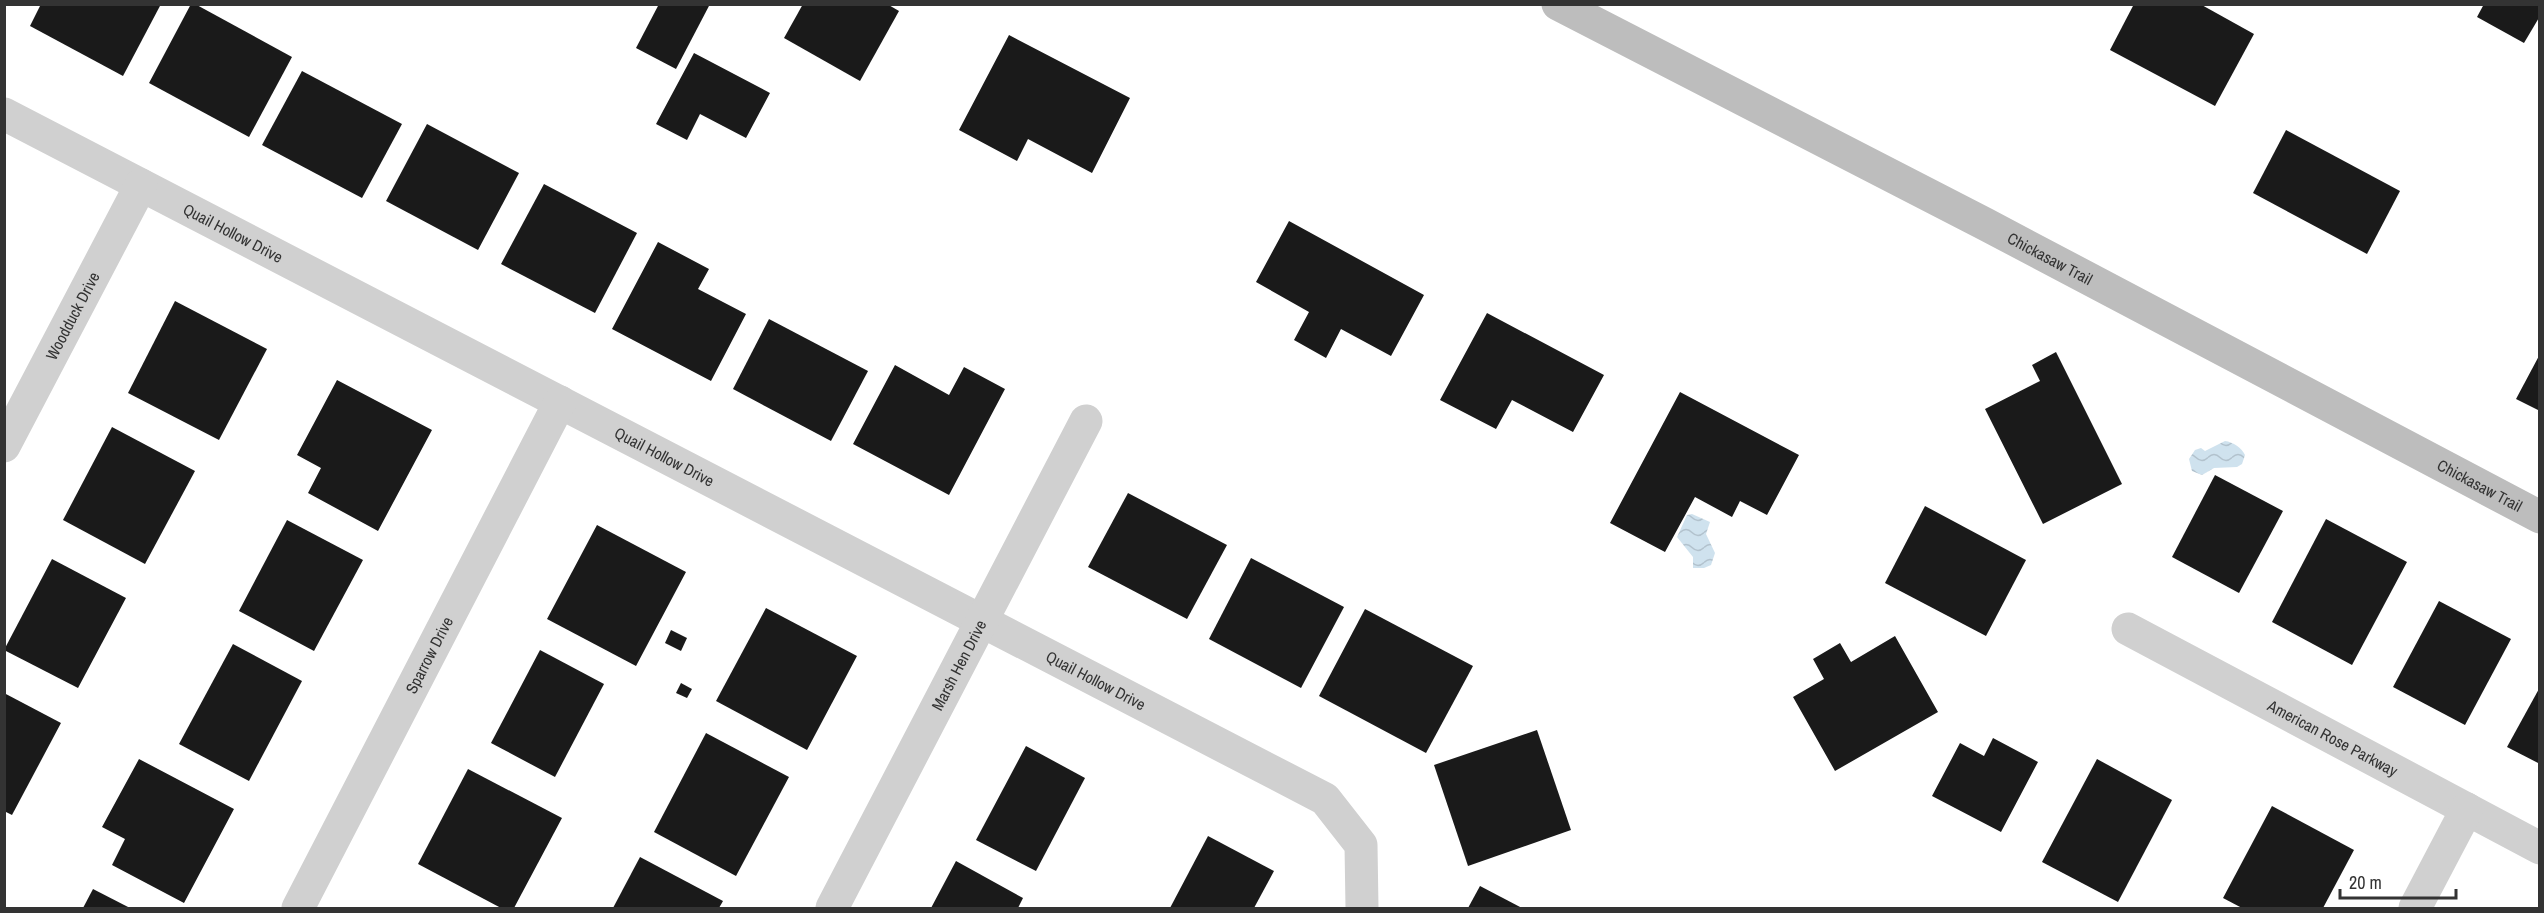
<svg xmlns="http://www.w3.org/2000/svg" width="2544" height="913" font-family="'Archivo Narrow',sans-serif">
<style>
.water{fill:url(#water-waves)}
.building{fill:#1a1a1a}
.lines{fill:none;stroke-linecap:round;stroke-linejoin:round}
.street{stroke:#d0d0d0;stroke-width:33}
.secondary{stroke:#bdbdbd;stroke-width:33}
.labels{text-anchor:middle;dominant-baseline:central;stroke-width:6;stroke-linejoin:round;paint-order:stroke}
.street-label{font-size:16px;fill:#333;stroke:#fff}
</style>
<defs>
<pattern id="water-waves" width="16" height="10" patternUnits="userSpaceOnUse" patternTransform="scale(1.5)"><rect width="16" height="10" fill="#cfe2ee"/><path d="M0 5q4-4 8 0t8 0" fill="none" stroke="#b2c2cd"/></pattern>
</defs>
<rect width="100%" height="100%" fill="#fff"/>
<!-- water -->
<g class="water">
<path d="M2225,441C2233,442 2242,448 2245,455L2242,464L2237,467L2214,468L2202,475L2192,471L2189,459L2195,450L2201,448L2205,451Z"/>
<polygon points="1692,514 1710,522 1706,534 1715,553 1711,565 1704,568 1693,568 1693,557 1677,537 1687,515"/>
</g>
<!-- building -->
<g class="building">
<polygon points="41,4 161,4 123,76 30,26"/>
<polygon points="191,4 195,4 292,57 249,137 149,83"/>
<polygon points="659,4 710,4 676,69 636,48"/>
<polygon points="803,4 887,4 899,11 860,81 784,38"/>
<polygon points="2134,4 2200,4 2254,34 2215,106 2110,50"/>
<polygon points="2484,4 2540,4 2540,16 2524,43 2477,17"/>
<polygon points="1009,35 1130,98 1092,173 1028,139 1017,161 959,130"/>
<polygon points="694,53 770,93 746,138 700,114 687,140 656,124"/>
<polygon points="302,71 402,124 362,198 262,145"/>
<polygon points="427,124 519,173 478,250 386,201"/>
<polygon points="2286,130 2400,191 2367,254 2253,193"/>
<polygon points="544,184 637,233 595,313 501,264"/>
<polygon points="1289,221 1424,295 1391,356 1341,329 1326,358 1294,340 1309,312 1256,282"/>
<polygon points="658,242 709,269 698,289 746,314 711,381 612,329"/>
<polygon points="175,301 267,349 219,440 128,393"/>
<polygon points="1487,313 1604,375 1573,432 1512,400 1496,429 1440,400"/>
<polygon points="769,319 868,371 831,441 733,389"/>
<polygon points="2056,352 2122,484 2043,524 1985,409 2040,381 2032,365"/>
<polygon points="2540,354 2540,411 2516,399"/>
<polygon points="895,365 949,395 964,367 1005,389 949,495 853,444"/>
<polygon points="337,380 432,430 378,531 308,493 321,468 297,455"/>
<polygon points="1680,392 1799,455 1767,515 1740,501 1732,517 1695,497 1665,552 1610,523"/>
<polygon points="112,427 195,471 145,564 63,520"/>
<polygon points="2215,475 2283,511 2239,593 2172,557"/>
<polygon points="1128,493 1227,545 1187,619 1088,567"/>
<polygon points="1925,506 2026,560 1986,636 1885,583"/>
<polygon points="2326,519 2407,562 2352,665 2272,622"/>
<polygon points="287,520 363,560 314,651 239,611"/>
<polygon points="597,525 686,572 636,666 547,619"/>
<polygon points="1251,558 1344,607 1301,688 1209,639"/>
<polygon points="52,559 126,598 78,688 4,650"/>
<polygon points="2439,601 2511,639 2465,725 2393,687"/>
<polygon points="766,608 857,656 807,750 716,701"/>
<polygon points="1365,609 1473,666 1426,753 1319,696"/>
<polygon points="671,630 687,638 681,651 665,643"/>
<polygon points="1895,636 1938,712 1835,771 1793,697 1824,679 1813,659 1840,643 1851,662"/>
<polygon points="233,644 302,681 249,781 179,744"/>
<polygon points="540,650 604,684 555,777 491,743"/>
<polygon points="681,683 692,689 687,698 676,693"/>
<polygon points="2540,687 2540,764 2507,747"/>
<polygon points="4,693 61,723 12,815 4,811"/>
<polygon points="1537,730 1571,830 1468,866 1434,765"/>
<polygon points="706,733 789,777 736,876 654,832"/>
<polygon points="1993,738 2038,762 2001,832 1932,796 1960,743 1984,756"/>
<polygon points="1026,746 1085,778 1036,871 976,840"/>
<polygon points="139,759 234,809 184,903 112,865 125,839 102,827"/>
<polygon points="2097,759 2172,800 2118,902 2042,862"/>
<polygon points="468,769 562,818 514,908 501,908 418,864"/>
<polygon points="2272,806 2354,850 2323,908 2242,908 2223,898"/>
<polygon points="1208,836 1274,871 1254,908 1170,908"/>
<polygon points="640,857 723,901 719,908 613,908"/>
<polygon points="956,861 1023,898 1018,908 931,908"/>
<polygon points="1480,886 1522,908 1468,908"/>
<polygon points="93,889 130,908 83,908"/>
</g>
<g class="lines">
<!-- street -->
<g class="street">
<path id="s1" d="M4,114L1325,799L1361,845L1362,908"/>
<path id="s2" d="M4,446L141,185"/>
<path id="s3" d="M2128,629L2540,848"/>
<path id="s4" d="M298,908L560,402"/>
<path id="s5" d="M832,908L1086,421"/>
<polyline points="2415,908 2467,809"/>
</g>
<!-- secondary -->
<path class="secondary" id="s6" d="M1558,4L1985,224L2540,517"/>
</g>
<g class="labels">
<!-- street labels -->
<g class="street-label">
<text stroke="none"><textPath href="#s1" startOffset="258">Quail Hollow Drive</textPath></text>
<text stroke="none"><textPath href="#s6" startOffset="554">Chickasaw Trail</textPath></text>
<text stroke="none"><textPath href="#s2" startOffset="147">Woodduck Drive</textPath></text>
<text stroke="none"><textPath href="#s1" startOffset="744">Quail Hollow Drive</textPath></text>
<text stroke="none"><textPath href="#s6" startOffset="1040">Chickasaw Trail</textPath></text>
<text stroke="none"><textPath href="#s4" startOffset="285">Sparrow Drive</textPath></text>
<text stroke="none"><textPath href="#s5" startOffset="274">Marsh Hen Drive</textPath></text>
<text stroke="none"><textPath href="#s1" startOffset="1230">Quail Hollow Drive</textPath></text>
<text stroke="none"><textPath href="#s3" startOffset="232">American Rose Parkway</textPath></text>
</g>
</g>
<!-- border -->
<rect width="2544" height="913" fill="none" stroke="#333333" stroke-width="12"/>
<!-- scale -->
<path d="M2340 889v9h116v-9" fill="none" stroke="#333333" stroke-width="3"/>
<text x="2349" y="889" font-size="18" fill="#333333" stroke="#ffffff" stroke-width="4.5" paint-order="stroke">20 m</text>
</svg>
